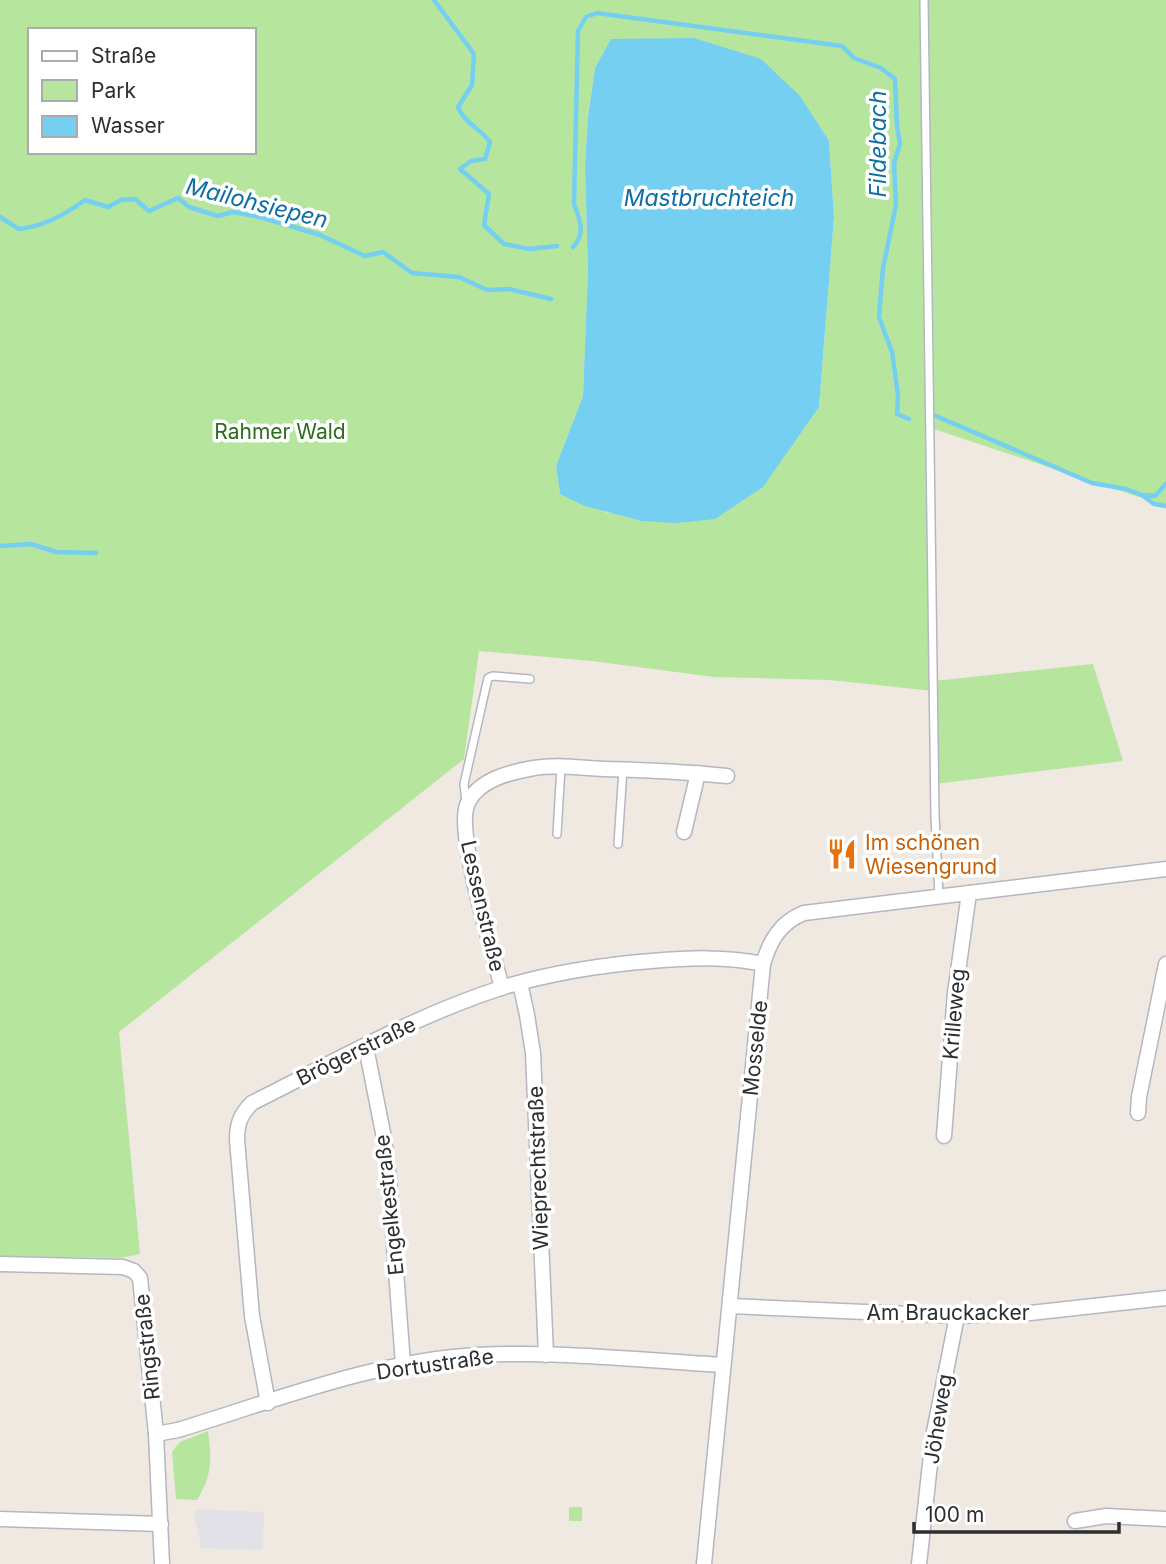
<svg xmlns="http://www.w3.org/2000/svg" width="1166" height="1564" font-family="Inter,sans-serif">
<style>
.industrial{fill:#e3e1e8}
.green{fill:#b6e59e;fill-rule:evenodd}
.water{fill:#75cff0}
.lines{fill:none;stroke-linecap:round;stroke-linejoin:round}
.stream{stroke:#75cff0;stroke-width:4.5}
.service-casing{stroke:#b4b7c1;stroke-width:10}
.minor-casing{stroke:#b4b7c1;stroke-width:17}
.service{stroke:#fff;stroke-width:7}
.minor{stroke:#fff;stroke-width:14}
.labels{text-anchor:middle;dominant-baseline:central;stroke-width:7;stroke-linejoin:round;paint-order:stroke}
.park-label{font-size:21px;fill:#2c6e1b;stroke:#fff}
.food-label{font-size:21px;fill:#c56008;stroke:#fff;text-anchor:start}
.street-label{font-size:21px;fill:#2e2e2e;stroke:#fff}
.water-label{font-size:23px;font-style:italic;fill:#0d6fa3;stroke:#fff}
</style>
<rect width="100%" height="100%" fill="#efe9e1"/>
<!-- industrial -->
<polygon class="industrial" points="195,1509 264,1512 263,1550 200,1548 200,1538 195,1521"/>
<!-- green -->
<g class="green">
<path d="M0,0H1166V506L931,428L934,681L1093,664L1123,761L935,784L933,691L830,680L714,677L592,661L479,651L464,759L119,1032L140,1254L120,1258L0,1256ZM30,30H254V152H30ZM612,39L829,141L834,217L819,407L796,438L608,513L560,494L556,466L583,396L588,270L585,166L588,117L595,68Z"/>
<path d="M208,1431C212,1460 212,1475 197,1500L176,1499L172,1452L180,1442Z"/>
<rect x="569" y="1507" width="13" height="14"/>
</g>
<!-- water -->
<polygon class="water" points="694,38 761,59 800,96 829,141 834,217 819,407 763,487 715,519 677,523 642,521 585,506 560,494 556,466 583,396 588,270 585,166 588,117 595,68 611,39"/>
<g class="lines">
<!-- stream -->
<g class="stream">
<path d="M434,0L474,54L472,85L458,107C464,123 480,128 490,142L485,159L471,161L460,169L489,194L484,225L504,244L529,249L557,246"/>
<path d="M0,217L19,229C44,226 65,215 85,200L108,207L121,200L135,199L149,211L178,198L189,207L218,216L233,212L260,217L320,235L365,256L383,252L412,273L459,277L487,290L509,289L551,299"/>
<path d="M573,247C586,234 580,219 574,204L578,31L586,17L597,13L842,46L854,58L881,68L895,79L897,126L900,144L894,163L896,205L883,268L879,317L892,352L898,395L897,414L909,419"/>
<polyline points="936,416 1092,483 1126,489 1142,495 1154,504 1166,506"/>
<polyline points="1145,495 1155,496 1166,484"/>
<polyline points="0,546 31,544 56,552 96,553"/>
</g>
<!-- service casing -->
<g class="service-casing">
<g id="service">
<polyline points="924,0 935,816 939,896"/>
<polyline points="466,802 464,784 488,678 493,676 530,679"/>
<polyline points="557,834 561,767"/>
<polyline points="618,844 623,769"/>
</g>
</g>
<!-- minor casing -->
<g class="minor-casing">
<g id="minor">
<polyline points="684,832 698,773"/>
<polyline points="520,983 527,1015 533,1053 546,1355"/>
<path d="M502,988C493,952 456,835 467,805C477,780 510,772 534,768C557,764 581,768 604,769C645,770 686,772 727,776"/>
<polyline points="366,1047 384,1138 389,1178 403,1364"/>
<polyline points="1138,1113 1139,1097 1166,964"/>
<polyline points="944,1136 955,993 969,893"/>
<polyline points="0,1264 123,1267 134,1271 140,1278 156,1434 162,1564"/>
<polyline points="730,1306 957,1316 1030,1313 1166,1298"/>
<path d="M268,1403L252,1316L237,1140C237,1124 240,1115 252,1103C334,1062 416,1015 504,987C551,973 602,965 651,961C688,958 726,956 763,964"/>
<path d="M156,1434L178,1430C273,1401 378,1360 478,1355C559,1351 641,1360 723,1365"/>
<polyline points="0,1519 161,1524"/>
<polyline points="1075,1521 1106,1516 1166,1519"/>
<path d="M704,1564L763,964C770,940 781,922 804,913L1166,869"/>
<polyline points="919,1564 933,1437 957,1316"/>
</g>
</g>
<!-- service -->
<use href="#service" class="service"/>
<!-- minor -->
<use href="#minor" class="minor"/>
</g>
<!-- icons -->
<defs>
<g id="restaurant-bare" transform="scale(2.415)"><path d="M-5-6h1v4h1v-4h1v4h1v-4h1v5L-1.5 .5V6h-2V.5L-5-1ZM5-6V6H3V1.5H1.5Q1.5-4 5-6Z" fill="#e8710a" stroke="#fff" stroke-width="2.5" paint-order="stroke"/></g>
</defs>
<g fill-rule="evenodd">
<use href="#restaurant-bare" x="842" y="854"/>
</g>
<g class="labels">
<!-- park labels -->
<g class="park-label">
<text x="280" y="431">Rahmer Wald</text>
</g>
<!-- food labels -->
<g class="food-label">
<text x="865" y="842">Im schönen<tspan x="865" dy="24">Wiesengrund</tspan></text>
</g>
<!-- street labels -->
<g class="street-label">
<text transform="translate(483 906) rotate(77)">Lessenstraße</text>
<text transform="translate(954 1014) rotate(-85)">Krilleweg</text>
<text transform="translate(755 1048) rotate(-84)">Mosselde</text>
<text transform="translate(356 1051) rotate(-26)">Brögerstraße</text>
<text transform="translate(538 1168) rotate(-92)">Wieprechtstraße</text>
<text transform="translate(389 1205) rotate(-96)">Engelkestraße</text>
<text x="948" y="1312">Am Brauckacker</text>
<text transform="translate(147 1347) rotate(-96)">Ringstraße</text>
<text transform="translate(435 1364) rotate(-8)">Dortustraße</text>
<text transform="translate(938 1419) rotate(-81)">Jöheweg</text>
</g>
<!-- water labels -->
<g class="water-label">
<text transform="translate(878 144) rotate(-90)">Fildebach</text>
<text x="709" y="198">Mastbruchteich</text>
<text transform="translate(257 203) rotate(14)">Mailohsiepen</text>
</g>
</g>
<!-- legend -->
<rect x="28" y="28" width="228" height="126" fill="#ffffff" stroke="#ababab" stroke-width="2"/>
<rect x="42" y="51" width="35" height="10" fill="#ffffff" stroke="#ababab" stroke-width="2"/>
<text x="91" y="63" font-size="21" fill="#2e2e2e">Straße</text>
<rect x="42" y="80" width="35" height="21" fill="#b6e59e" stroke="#ababab" stroke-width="2"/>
<text x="91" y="98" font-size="21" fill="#2e2e2e">Park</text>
<rect x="42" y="116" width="35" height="21" fill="#75cff0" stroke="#ababab" stroke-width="2"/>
<text x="91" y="133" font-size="21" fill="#2e2e2e">Wasser</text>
<!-- scale -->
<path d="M914 1522v10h205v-10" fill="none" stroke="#2e2e2e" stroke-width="3.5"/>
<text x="925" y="1522" font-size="21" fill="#2e2e2e" stroke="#ffffff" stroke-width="5" paint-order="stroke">100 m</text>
</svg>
